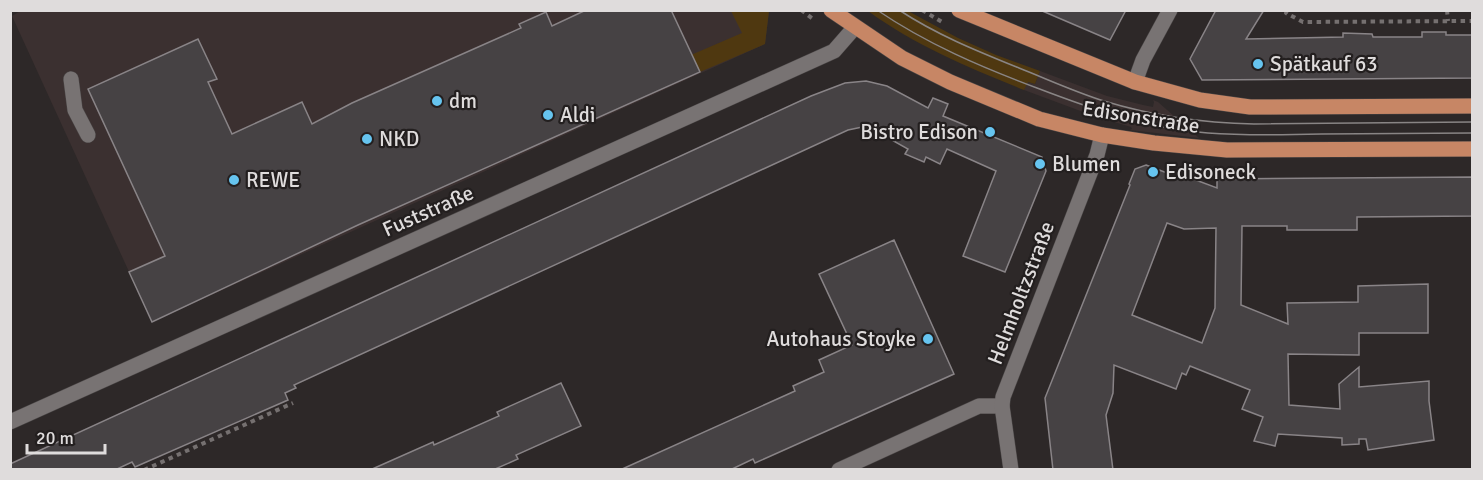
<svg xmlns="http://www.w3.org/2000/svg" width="1483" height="480" font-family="Signika,sans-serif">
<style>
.built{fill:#3b3030}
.green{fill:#4f3810}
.building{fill:#464244;stroke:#898487;stroke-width:1.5;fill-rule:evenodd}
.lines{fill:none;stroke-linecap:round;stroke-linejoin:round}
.minor-casing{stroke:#4a4646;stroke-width:16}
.major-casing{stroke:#4a4646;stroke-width:16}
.path{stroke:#757070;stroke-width:4;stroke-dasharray:4.5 4.5;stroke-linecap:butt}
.minor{stroke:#787373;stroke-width:15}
.major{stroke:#c78665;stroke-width:15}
.tram{stroke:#898585;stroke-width:1.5}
.poi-dot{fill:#66c4ef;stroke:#231f1f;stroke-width:2}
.labels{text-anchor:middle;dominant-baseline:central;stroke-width:4.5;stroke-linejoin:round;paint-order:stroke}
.poi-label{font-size:21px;fill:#dfdcdc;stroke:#231f1f;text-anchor:start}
.street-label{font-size:21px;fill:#dfdcdc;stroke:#231f1f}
</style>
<rect width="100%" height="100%" fill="#2d2828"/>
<!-- built -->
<g class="built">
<polygon points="22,10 769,11 765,44 152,322 12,16"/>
<polygon points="1040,71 1107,96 1143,105 1153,107 1154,102 1153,100 1158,102 1199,138 1130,130 1132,129 1131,127 1094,116 1024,90 1027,82 1035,84"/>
</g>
<!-- green -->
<g class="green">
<polygon points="731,11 769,11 765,44 700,72 691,55 742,33"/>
<path d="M868,11H908L958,38L996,55L1040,71L1035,84L1028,82L1024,90C970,68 916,46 868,11Z"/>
</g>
<!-- building -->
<g class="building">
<polygon points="586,10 671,10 700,72 358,225 152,322 129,272 165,256 88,89 198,39 217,79 208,82 232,134 302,102 312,124 352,103 521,28 519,24 546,12 552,26"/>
<polygon points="1040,10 1126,10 1110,40"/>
<polygon points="1216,10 1264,10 1246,39 1343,37 1343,33 1372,34 1373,37 1422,37 1422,32 1446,32 1446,35 1473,35 1473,78 1202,80 1190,59"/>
<polygon points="866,81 887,86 928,108 933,98 948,104 943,116 1042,157 1046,171 1005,272 963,256 996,171 947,149 940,164 926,157 924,162 905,154 908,149 867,126 848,130 294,385 296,388 285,393 288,400 135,467 132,462 115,470 10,470 10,464 811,96 845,83"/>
<path d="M1146,165L1183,179L1185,176L1217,188V179L1473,177V216L1357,217V230H1287V226H1242L1241,305L1288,324L1287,303L1358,302V286L1428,284V333H1359V355L1288,354L1289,405L1340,409L1339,384L1359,367V387L1429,381V401L1434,440L1368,450L1366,439H1359V444L1342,445V438L1278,434L1275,446L1254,441L1263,417L1242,409L1250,390L1190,366L1186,375L1182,373L1176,389L1114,365L1113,393L1106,415L1113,470H1053L1045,398L1130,185L1129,184L1135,169ZM1167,223L1184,229L1216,228L1215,308L1202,343L1132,315Z"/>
<polygon points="894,240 954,374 755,463 753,459 730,470 620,470 795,391 793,386 824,372 819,360 852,345 819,274"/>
<polygon points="561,383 581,426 516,455 518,459 493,470 370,470 433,442 434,445 499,416 497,412"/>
</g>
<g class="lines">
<!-- minor casing -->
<g class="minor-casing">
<g id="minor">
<polyline points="71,79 75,110 88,135"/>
<polyline points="1135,82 1143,60 1170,10"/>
<polyline points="10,422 834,51 855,27"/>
<polyline points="839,470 979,406 1002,406"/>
<polyline points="1011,470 1002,406 1003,397 1097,155 1102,135"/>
</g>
</g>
<!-- major casing -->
<g class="major-casing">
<g id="major">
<polyline points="831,10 902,58 950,82 1039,119 1102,135 1154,143 1227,150 1472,149"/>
<polyline points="959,10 1135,82 1200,100 1250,107 1472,106"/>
</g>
</g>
<!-- path -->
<g class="path">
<polyline points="801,10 813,19"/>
<polyline points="922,10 942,22"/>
<polyline points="1287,10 1286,13 1303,22 1472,21"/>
<polyline points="1447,10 1448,21"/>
<polyline points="144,470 293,403"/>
</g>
<!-- minor -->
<use href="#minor" class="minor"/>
<!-- major -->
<use href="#major" class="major"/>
<!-- tram -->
<g class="tram">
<path d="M877,10C927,44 981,67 1037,88C1092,109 1148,129 1208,133C1246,136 1284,135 1322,134C1372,134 1422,133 1472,133"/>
<path d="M899,10C937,35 977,51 1019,68C1047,79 1075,92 1104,101C1153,116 1204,123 1254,124L1472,122"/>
</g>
</g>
<!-- markers -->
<g class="poi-dot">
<circle cx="1258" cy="64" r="6"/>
<circle cx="437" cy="101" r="6"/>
<circle cx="548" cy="115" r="6"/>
<circle cx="990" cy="132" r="6"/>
<circle cx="367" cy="139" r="6"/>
<circle cx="1040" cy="164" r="6"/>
<circle cx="1153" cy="172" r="6"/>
<circle cx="234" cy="180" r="6"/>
<circle cx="928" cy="339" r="6"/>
</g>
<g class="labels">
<!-- poi labels -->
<g class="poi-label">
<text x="1270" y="64">Spätkauf 63</text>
<text x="449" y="101">dm</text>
<text x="560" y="115">Aldi</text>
<text x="978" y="132" text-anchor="end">Bistro Edison</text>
<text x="379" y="139">NKD</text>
<text x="1052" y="164">Blumen</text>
<text x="1165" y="172">Edisoneck</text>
<text x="246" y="180">REWE</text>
<text x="916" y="339" text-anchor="end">Autohaus Stoyke</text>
</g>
<!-- street labels -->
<g class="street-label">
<text transform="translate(1141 117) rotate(9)">Edisonstraße</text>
<text transform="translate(428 211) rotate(-24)">Fuststraße</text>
<text transform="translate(1021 293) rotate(-69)">Helmholtzstraße</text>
</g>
</g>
<!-- border -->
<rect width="1483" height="480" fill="none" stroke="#dfdcdc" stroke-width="24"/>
<!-- scale -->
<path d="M27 444v9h78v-9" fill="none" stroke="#dfdcdc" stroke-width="3"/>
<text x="36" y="444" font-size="18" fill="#dfdcdc" stroke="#231f1f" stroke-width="4.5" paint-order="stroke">20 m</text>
</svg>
